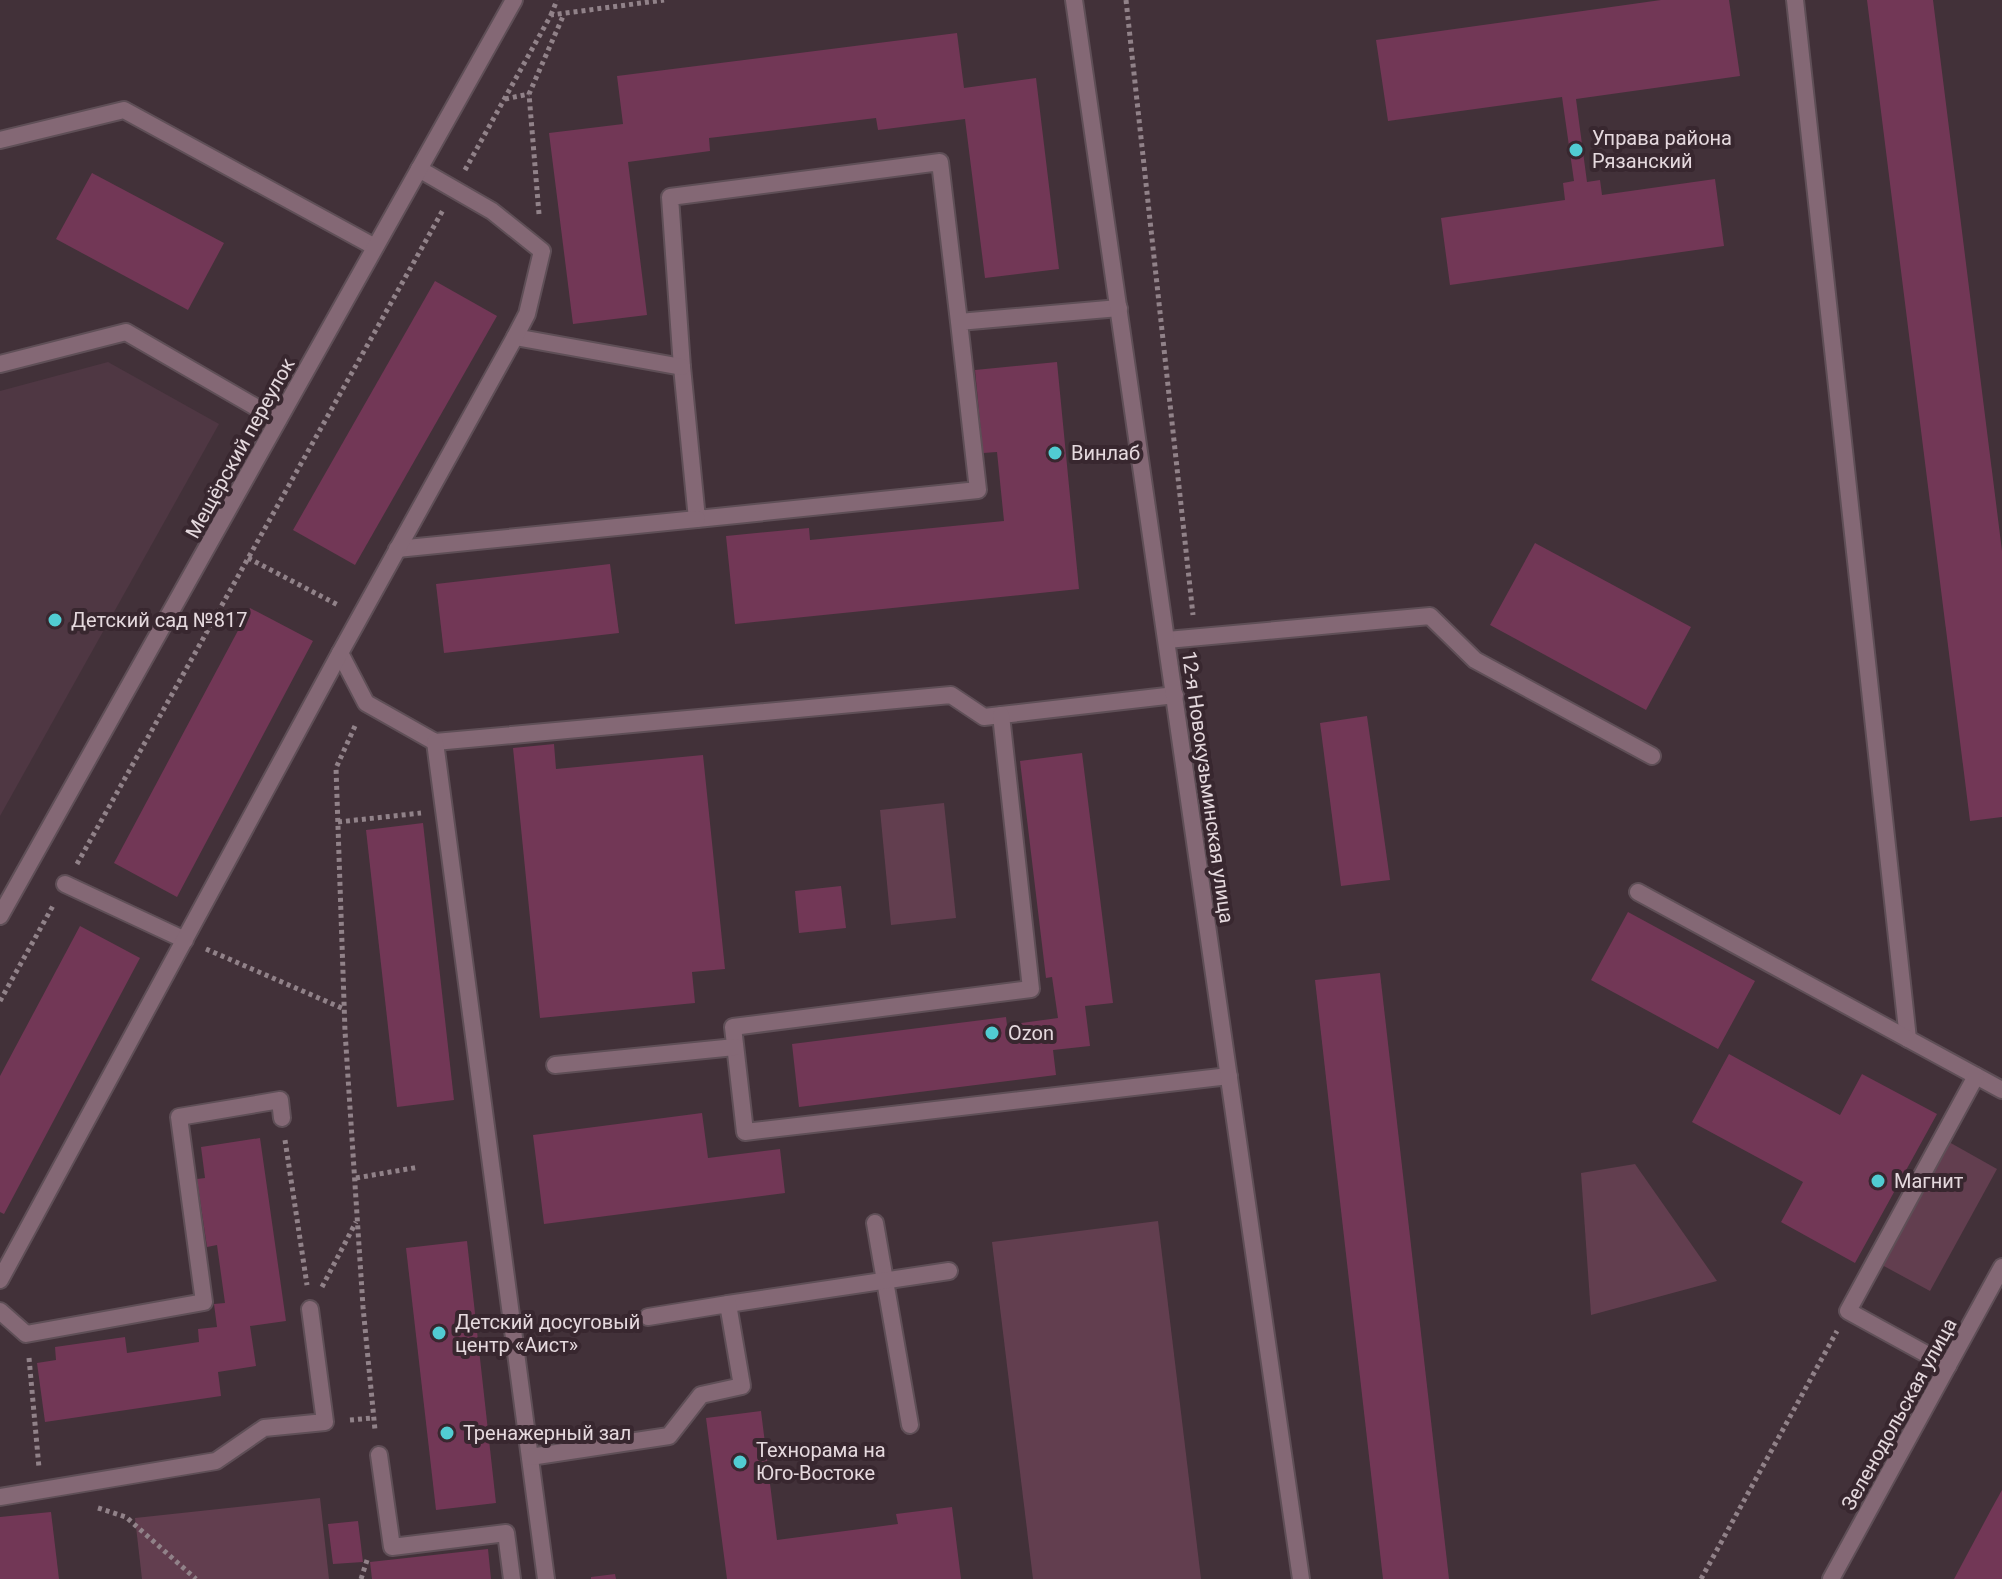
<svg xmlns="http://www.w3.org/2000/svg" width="2002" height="1579" font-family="Roboto,sans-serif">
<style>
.built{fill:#4f3743}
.green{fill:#623e4f}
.building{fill:#723756}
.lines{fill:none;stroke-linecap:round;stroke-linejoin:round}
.service-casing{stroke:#5f4f57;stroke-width:20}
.minor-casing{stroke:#5f4f57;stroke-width:20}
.tertiary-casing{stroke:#5f4f57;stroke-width:20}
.path{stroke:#918289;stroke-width:5;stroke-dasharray:4 4;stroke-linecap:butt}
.service{stroke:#846875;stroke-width:16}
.minor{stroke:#846875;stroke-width:16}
.tertiary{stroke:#846875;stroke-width:16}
.poi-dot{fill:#51ccd2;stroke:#38272f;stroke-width:3}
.labels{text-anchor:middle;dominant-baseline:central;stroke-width:8;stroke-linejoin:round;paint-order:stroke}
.poi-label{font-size:20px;fill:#e5d9de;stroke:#38272f;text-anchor:start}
.street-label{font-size:20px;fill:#e5d9de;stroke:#38272f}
</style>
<rect width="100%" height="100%" fill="#423139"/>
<!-- built -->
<polygon class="built" points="108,362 219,424 0,816 0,391"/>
<!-- green -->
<g class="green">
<polygon points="944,803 956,918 891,925 880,810"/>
<polygon points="1949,1142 1997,1169 1930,1291 1882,1265"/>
<polygon points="1635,1164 1717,1281 1591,1315 1581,1173"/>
<polygon points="1158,1221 1201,1579 1033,1579 992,1242"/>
<polygon points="320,1498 329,1579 142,1579 135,1518"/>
</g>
<!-- building -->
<g class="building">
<polygon points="1661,0 1729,0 1740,76 1576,99 1587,182 1600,180 1602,195 1715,179 1724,246 1450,285 1441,218 1565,200 1563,183 1574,181 1562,97 1388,121 1376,40"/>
<polygon points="1867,0 1933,0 2002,551 2002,817 1970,821"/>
<polygon points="957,33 964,88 1036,78 1059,269 985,278 965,119 878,130 876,118 709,138 710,151 628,162 647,315 573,324 549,133 623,124 617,76"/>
<polygon points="92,173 224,243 188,310 56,239"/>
<polygon points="435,281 497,316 355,565 293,530"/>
<polygon points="1057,362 1079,589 735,624 726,536 809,528 810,540 1004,521 997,452 983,453 975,370"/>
<polygon points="1535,543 1691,627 1646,710 1490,625"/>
<polygon points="610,564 619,633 444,653 436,584"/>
<polygon points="250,608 313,641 177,897 114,863"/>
<polygon points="1367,716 1390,880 1341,886 1320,723"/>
<polygon points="554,744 556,769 703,755 725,969 692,972 695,1003 540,1018 513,748"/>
<polygon points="1082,753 1113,1003 1085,1006 1090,1046 1053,1050 1056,1075 799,1107 792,1044 1006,1017 1007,1025 1058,1018 1052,977 1046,978 1020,761"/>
<polygon points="423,823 454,1100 397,1107 366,830"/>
<polygon points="841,886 846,928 799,933 795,891"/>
<polygon points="1628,912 1755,981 1718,1049 1591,980"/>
<polygon points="80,926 140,958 4,1214 0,1212 0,1076"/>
<polygon points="1380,973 1449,1579 1383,1579 1333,1140 1315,980"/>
<polygon points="1729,1054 1840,1115 1862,1074 1937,1114 1855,1263 1781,1222 1803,1182 1692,1122"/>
<polygon points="702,1113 708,1158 780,1149 785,1193 544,1224 533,1135"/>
<polygon points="260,1138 286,1321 250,1326 256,1366 218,1372 221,1396 45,1422 37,1363 56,1360 55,1347 125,1337 127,1353 199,1342 198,1329 217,1327 214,1304 225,1303 217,1245 207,1247 197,1179 205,1178 201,1147"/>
<polygon points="467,1241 496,1503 436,1510 406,1248"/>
<polygon points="761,1411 777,1540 898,1524 896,1514 952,1507 961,1579 727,1579 706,1418"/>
<polygon points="2002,1490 2002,1579 1954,1579 1992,1508"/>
<polygon points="51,1512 59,1579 0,1579 0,1517"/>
<polygon points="358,1521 363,1562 333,1564 328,1524"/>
<polygon points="488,1549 491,1579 372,1579 370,1562"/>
<polygon points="615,1574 616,1579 591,1579 591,1577"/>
</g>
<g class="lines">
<!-- service casing -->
<g class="service-casing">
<g id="service">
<polyline points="1795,0 1908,1039"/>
<polyline points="0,140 124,110 375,247"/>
<polyline points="959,322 978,490 697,519 682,367 670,197 940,162 959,322 1119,308"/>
<polyline points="515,337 682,367"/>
<polyline points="0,364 126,332 278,420"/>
<polyline points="397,549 697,519"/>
<polyline points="1167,640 1430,616 1475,660 1652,756"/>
<polyline points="340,653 366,703 435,742 951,695 984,717 1175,695"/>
<polyline points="1001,715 1031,989 733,1027 745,1132 1229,1076"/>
<polyline points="435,742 546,1579"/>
<polyline points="65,884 185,940"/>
<polyline points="1638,892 2002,1090"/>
<polyline points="555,1065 735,1047"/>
<polyline points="875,1223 910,1425"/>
<polyline points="0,1280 340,653 515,337 527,314 542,251 492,211 419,169"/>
<polyline points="728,1304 949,1271"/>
<polyline points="0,1311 26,1334 204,1302 179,1117 280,1100 282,1118"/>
<polyline points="1948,1366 1848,1311 1976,1076"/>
<polyline points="379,1455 392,1547 506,1533 512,1579"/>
<polyline points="530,1457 669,1436 701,1395 742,1386 728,1304 648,1317"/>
<polyline points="0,1497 216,1461 264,1428 325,1422 310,1309"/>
</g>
</g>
<!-- minor casing -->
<g class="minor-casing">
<polyline id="minor" points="1074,0 1301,1579"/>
</g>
<!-- tertiary casing -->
<g class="tertiary-casing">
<g id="tertiary">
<polyline points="0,916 514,0"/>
<polyline points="1831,1579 2002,1267"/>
</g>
</g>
<!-- path -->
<g class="path">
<polyline points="1126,0 1193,615"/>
<polyline points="551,15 557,0"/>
<polyline points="505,99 529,94"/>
<polyline points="465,170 551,15 664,0"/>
<polyline points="539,214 529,94 564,14"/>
<polyline points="248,558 338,605"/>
<polyline points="355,726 336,768 345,1031 363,1307 375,1430"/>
<polyline points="338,822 421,813"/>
<polyline points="77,864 443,210"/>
<polyline points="206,949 344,1009"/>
<polyline points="0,1001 54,904"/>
<polyline points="285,1140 307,1285"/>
<polyline points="356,1178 419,1167"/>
<polyline points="322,1287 356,1222"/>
<polyline points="29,1358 39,1468"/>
<polyline points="350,1420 373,1418"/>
<polyline points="98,1508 126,1517 196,1579"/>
<polyline points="361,1579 368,1557"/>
<polyline points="1701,1579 1837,1331"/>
</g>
<!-- service -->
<use href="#service" class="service"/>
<!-- minor -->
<use href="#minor" class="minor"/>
<!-- tertiary -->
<use href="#tertiary" class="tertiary"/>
</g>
<!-- markers -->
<g class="poi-dot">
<circle cx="1576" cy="150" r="8"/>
<circle cx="1055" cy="453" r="8"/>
<circle cx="55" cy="620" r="8"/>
<circle cx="992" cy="1033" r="8"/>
<circle cx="1878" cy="1181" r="8"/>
<circle cx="439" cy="1333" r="8"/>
<circle cx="447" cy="1433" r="8"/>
<circle cx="740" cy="1462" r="8"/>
</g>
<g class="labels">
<!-- poi labels -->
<g class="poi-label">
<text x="1592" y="138">Управа района<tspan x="1592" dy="23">Рязанский</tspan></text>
<text x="1071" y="453">Винлаб</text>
<text x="71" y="620">Детский сад №817</text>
<text x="1008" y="1033">Ozon</text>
<text x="1894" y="1181">Магнит</text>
<text x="455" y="1322">Детский досуговый<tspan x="455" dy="23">центр «Аист»</tspan></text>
<text x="463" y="1433">Тренажерный зал</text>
<text x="756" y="1450">Технорама на<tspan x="756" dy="23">Юго-Востоке</tspan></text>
</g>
<!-- street labels -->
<g class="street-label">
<text transform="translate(240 448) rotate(-61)">Мещёрский переулок</text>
<text transform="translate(1208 787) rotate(82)">12-я Новокузьминская улица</text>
<text transform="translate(1899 1414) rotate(-61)">Зеленодольская улица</text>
</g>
</g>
</svg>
